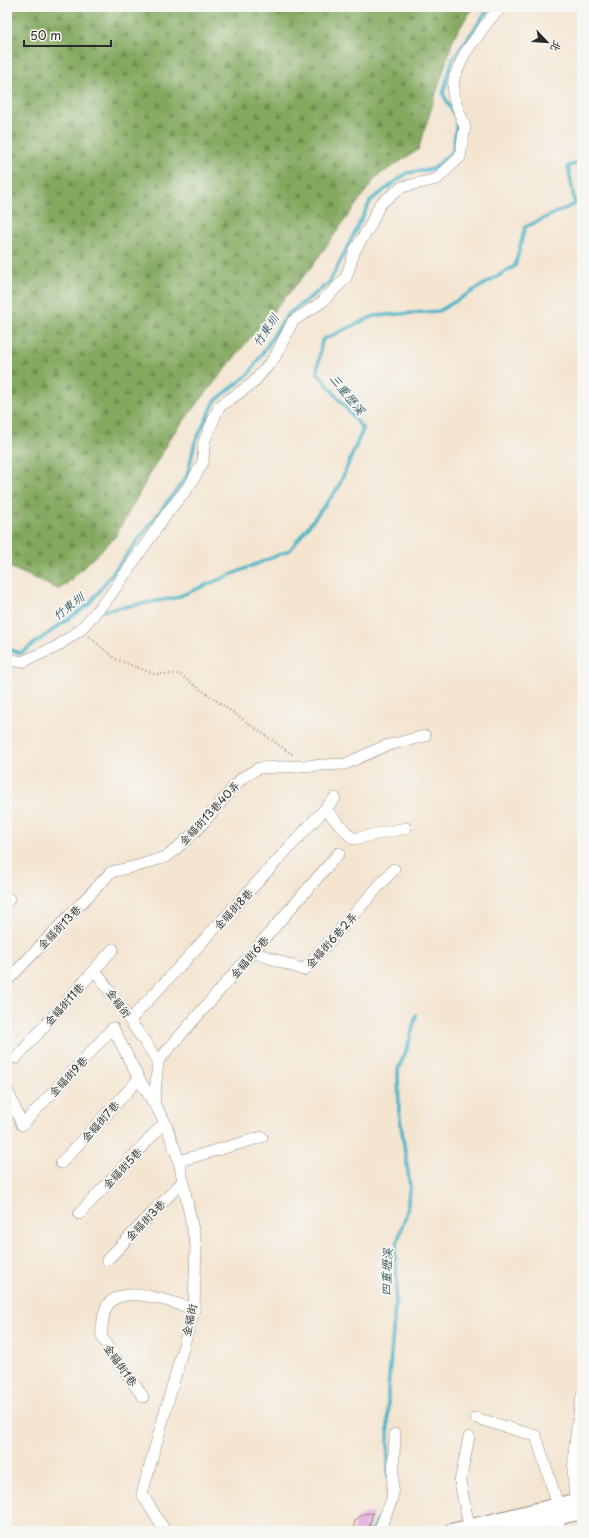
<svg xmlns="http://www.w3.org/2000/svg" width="589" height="1538" font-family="'Playpen Sans','LXGW WenKai TC',sans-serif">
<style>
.forest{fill:url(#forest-firs);stroke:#576a45}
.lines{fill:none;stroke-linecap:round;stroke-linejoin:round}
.stream{stroke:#4ab4c8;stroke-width:3.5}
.building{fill:#e3aadd}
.minor-casing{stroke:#90887e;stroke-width:12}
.major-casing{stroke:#90887e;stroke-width:16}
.path{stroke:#90887e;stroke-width:2;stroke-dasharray:1 3;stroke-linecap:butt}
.minor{stroke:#fff;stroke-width:11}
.major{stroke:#fff;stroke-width:14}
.labels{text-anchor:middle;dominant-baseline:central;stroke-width:4;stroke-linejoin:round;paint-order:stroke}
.street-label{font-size:11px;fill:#2b2b2b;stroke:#f6f6f2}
.water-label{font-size:12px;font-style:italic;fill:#365b62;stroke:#f6f6f2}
</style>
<defs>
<pattern id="forest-firs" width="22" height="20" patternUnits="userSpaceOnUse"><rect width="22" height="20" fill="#83a95f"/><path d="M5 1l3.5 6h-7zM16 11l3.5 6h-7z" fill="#6b8a4f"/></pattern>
</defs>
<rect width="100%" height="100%" fill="#f6f6f2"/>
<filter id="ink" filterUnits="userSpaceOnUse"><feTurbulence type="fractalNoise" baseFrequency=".025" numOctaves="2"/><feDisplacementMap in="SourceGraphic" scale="8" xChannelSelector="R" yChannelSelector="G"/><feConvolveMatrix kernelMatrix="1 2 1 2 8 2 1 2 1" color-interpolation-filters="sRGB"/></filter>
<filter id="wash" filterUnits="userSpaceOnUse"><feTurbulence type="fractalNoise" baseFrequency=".012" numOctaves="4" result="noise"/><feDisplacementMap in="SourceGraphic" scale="16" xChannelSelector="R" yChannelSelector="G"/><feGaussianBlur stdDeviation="0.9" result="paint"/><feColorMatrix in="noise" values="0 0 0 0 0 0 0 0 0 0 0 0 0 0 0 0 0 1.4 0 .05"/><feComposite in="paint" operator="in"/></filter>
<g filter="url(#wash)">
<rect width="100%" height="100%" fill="#f4e5d1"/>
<!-- forest -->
<polygon class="forest" points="7,7 473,7 454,37 418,150 376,177 309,270 250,338 170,438 115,537 60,590 7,566"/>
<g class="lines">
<!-- stream -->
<g class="stream">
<polyline points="101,611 175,598 290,550 338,488 363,429 317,372 322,340 374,316 439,311 515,266 525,227 575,204 568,166 582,162"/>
<polyline points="7,649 21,653 89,604 187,476 195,442 215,401 249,374 287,315 329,283 371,200 407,173 433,169 453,151 457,120 443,94 452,60 490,7"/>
<polyline points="388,1477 388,1389 397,1284 395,1250 407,1211 410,1186 399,1111 398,1070 408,1046 416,1015"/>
<polyline points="372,1531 378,1519"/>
</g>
</g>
<g id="blocks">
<!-- building -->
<polygon class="building" points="373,1513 368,1531 353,1531 355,1521 363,1514"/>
</g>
</g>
<g filter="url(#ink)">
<use href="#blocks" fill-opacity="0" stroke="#90887e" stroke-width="1"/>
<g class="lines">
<!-- minor casing -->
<g class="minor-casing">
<g id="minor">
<polyline points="7,659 22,662 56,647 80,630 109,597 168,512 190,485 203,462 204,442 219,407 253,383 275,357 293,321 322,302 346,278 355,250 370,226 380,204 402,187 437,179 460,157 465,127 453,95 454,78 465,53 490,19 502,7"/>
<polyline points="325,809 353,839 406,828"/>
<polyline points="7,901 9,899"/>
<polyline points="253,952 304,970 394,869"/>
<polyline points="95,970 158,1061 154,1104"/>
<polyline points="7,981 111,872 141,865 168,856 197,830 242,778 259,768 345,764 385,746 425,736"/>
<polyline points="131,1019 335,798"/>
<polyline points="16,1058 113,949"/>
<polyline points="158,1061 339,853"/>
<polyline points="7,1089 22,1125 113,1028 139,1079 165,1122 179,1161 196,1246 194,1309 142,1494 165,1531"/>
<polyline points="179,1161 262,1137"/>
<polyline points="61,1163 139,1079"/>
<polyline points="79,1214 165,1122"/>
<polyline points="107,1260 183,1181"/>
<path d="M143,1397C137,1387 103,1343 102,1336C101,1331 102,1325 103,1320C106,1276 168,1301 194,1309"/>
<polyline points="476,1418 536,1436 558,1505 560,1518 557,1531"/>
<polyline points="469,1437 460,1482 469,1526"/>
<path d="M577,1508C569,1472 576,1432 582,1395"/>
<polyline points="379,1531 392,1499 395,1434"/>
</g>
</g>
<!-- major casing -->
<g class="major-casing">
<g id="major">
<polyline points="451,1531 582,1499"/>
<polyline points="504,1531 582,1512"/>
</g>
</g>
<!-- path -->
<polyline class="path" points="88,636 116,659 154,674 179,674 293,755"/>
<!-- minor -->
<use href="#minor" class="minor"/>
<!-- major -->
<use href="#major" class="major"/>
</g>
</g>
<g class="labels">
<!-- street labels -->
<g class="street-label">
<text transform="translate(209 813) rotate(-47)">金福街13巷40弄</text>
<text transform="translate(233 909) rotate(-47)">金福街8巷</text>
<text transform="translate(59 927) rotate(-46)">金福街13巷</text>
<text transform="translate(331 940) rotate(-48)">金福街6巷2弄</text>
<text transform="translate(249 957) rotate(-49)">金福街6巷</text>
<text transform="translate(119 1003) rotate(54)">金福街</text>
<text transform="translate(64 1004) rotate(-48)">金福街11巷</text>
<text transform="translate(68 1076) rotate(-47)">金福街9巷</text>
<text transform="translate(100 1121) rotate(-48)">金福街7巷</text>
<text transform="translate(122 1168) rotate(-47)">金福街5巷</text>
<text transform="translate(145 1220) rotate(-46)">金福街3巷</text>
<text transform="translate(189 1320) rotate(-78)">金福街</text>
<text transform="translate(121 1365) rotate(55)">金福街1巷</text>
</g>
<!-- water labels -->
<g class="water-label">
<text transform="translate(265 330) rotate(-57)">竹東圳</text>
<text transform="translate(348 394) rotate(51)">三重歷溪</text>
<text transform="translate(68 606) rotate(-38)">竹東圳</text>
<text transform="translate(386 1272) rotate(-88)">四重壢溪</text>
</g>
</g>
<!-- margin -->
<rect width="589" height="1538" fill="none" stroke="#f6f6f2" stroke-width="24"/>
<!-- north arrow -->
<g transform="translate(547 42) rotate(115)" stroke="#f6f6f2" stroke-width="3" paint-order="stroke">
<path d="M0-3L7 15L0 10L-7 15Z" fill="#2b2b2b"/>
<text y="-6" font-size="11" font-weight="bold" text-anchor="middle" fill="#2b2b2b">北</text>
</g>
<!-- scale -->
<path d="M24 40v6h87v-6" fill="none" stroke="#2b2b2b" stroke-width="2"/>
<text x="30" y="40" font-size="12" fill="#2b2b2b" stroke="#f6f6f2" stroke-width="3" paint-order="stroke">50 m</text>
</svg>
